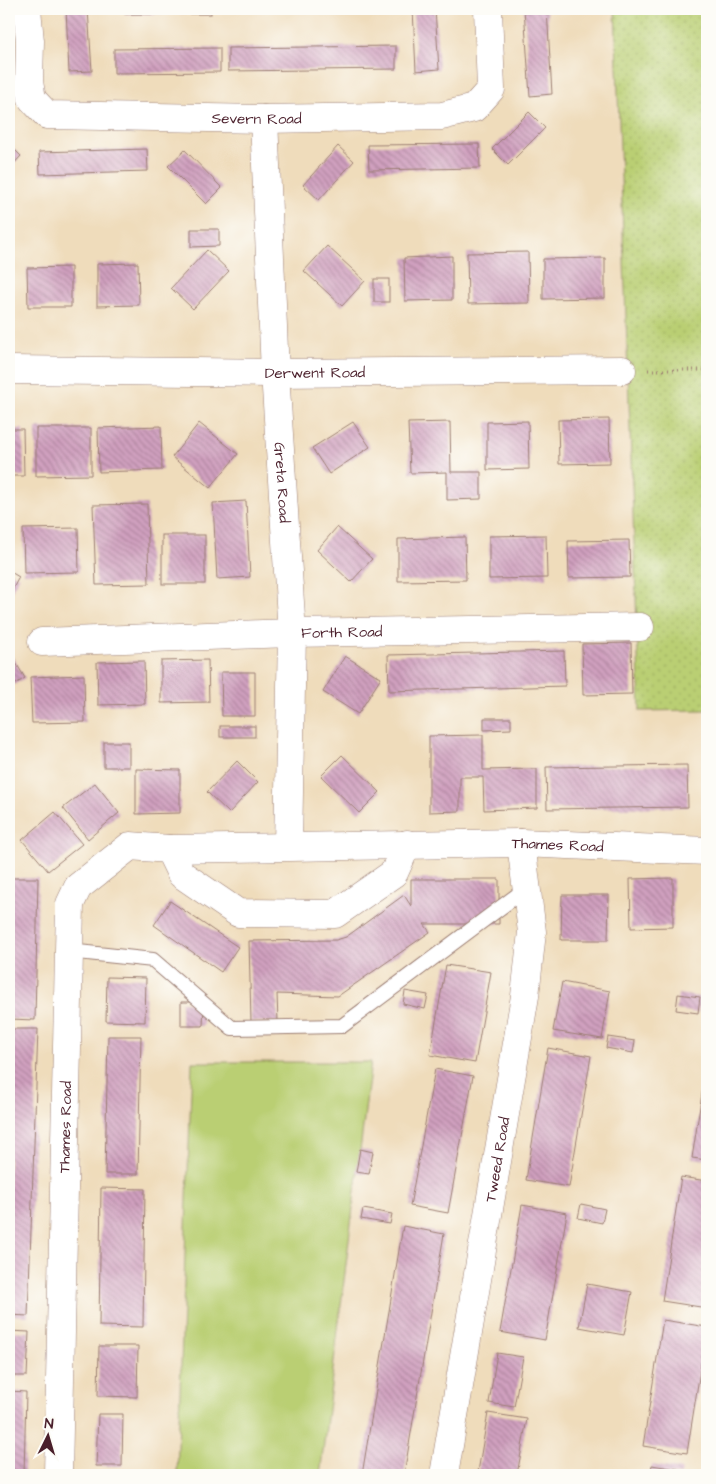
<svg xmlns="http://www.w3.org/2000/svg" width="716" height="1484" font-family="'Architects Daughter',sans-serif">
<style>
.grass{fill:url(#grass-dots);stroke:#82774f}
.garden{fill:#bacf73;stroke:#82774f}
.building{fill:url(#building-back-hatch)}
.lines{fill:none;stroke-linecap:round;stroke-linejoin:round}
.service-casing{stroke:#9c7e73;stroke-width:16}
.minor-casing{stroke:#9c7e73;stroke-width:29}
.path{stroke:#9c7e73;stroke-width:3;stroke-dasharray:1 4;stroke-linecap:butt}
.service{stroke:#fff;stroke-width:14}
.minor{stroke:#fff;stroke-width:28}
.labels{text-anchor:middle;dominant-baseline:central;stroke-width:5;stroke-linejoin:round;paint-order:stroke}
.street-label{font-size:15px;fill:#4a1f2b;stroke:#fdfcf7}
</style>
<defs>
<pattern id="grass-dots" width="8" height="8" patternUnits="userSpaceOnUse" patternTransform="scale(1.25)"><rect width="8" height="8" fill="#bacf73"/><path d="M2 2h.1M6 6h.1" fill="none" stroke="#a1b164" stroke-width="1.8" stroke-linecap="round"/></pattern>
<pattern id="building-back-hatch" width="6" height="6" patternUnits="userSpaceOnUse" patternTransform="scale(1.25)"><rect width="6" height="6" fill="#d0a0bf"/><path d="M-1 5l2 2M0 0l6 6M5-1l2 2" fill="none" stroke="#ab829b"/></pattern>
</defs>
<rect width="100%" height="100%" fill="#fdfcf7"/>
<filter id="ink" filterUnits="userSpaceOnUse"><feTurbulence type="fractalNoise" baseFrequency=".02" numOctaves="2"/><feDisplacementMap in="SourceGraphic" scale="10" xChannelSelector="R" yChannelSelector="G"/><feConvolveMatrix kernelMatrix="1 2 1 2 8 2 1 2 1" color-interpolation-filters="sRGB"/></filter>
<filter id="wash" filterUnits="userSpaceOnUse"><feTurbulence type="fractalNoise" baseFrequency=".0096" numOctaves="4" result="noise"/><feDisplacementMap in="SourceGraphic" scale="20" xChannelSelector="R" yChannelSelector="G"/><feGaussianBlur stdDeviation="1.12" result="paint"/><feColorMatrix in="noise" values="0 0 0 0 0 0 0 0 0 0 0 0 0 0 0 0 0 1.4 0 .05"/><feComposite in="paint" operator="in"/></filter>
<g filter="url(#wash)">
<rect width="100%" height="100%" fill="#efdcbb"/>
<!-- grass -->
<polygon class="grass" points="615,9 707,9 707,710 640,711"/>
<!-- garden -->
<polygon class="garden" points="192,1062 371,1062 320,1475 177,1475"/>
<g id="blocks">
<!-- building -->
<g class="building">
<polygon points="66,9 88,9 92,71 69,72"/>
<rect x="125" y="9" width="86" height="5"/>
<polygon points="413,9 435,9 439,69 416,71"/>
<polygon points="524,9 547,9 552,94 530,96"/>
<polygon points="396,46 396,69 228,71 228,48"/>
<polygon points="220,48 220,72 114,73 114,49"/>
<polygon points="529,112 545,128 508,165 492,149"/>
<polygon points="9,144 21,156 9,169"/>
<polygon points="479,144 480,168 369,170 368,145"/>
<polygon points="338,146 354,161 319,200 303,185"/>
<polygon points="147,149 148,171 40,174 39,152"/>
<polygon points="185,150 222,188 206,204 168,166"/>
<polygon points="191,229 219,229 219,246 191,247"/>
<polygon points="327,246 365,281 342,306 304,271"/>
<polygon points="207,250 229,271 193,309 171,288"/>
<polygon points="528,252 529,303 468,304 467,253"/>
<polygon points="452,256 452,300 405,301 404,258"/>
<polygon points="605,258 605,298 543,299 543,259"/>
<polygon points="138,263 139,305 97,306 97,264"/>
<polygon points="71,267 71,307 28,307 27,268"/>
<rect x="374" y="279" width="15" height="23"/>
<polygon points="609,419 610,463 559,464 558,420"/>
<polygon points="528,421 529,469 487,470 487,422"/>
<polygon points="353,422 370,447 329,474 312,448"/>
<polygon points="450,422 451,472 481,472 481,499 447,500 447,472 410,473 408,423"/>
<polygon points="199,423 238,454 210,488 172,457"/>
<polygon points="161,426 162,470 99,472 98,428"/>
<polygon points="36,428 91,428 91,475 36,476"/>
<polygon points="9,429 23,429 24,476 9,476"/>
<polygon points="246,501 250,577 217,579 213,503"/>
<polygon points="147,504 149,584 96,585 93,505"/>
<polygon points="337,527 372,559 351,582 317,550"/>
<polygon points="78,528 79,572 24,573 23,529"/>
<rect x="162" y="535" width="43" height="49"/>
<polygon points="546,535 547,578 489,579 489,536"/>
<polygon points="465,537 466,580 398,581 398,539"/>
<polygon points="629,540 630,577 569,578 568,541"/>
<polygon points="9,571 19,577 9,596"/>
<polygon points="631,643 632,694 583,695 582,644"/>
<polygon points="9,651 25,678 9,688"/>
<polygon points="564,651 565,686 389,691 388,655"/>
<polygon points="345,656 381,678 358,714 323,692"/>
<polygon points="208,660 209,702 161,703 161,661"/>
<polygon points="144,661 145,704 98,705 97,662"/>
<polygon points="221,672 255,672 255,716 222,716"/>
<polygon points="84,675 85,722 32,723 30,677"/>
<polygon points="484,718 511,718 511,729 484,730"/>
<rect x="220" y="726" width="35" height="11"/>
<polygon points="483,735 483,770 537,769 537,808 484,810 483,777 460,777 460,811 429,812 429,736"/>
<rect x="104" y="742" width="25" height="25"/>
<polygon points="342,755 380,792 359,813 321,776"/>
<polygon points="237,761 258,782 229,813 207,792"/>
<polygon points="687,765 688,807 547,809 546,767"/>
<polygon points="136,769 180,770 180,813 136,814"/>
<polygon points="95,783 119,813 88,839 63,808"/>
<polygon points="55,812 82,844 48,871 22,840"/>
<polygon points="9,878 38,878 35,1020 9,1019"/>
<polygon points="673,878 673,927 631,928 630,879"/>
<polygon points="411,879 499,879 499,924 424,924 430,932 338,996 277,994 278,1022 251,1022 249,941 336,940 346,937 404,895 411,906"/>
<polygon points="562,895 609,895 608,940 561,940"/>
<polygon points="170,901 238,947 221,972 154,925"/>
<polygon points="446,965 491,972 475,1063 430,1055"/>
<polygon points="107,977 146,978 145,1022 106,1021"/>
<polygon points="562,982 610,991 602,1039 553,1031"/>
<polygon points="405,991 428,995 425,1009 403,1004"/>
<polygon points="678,994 700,997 698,1013 676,1010"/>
<polygon points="181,1002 204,1002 203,1026 181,1026"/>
<polygon points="9,1029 38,1029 28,1316 9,1315"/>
<polygon points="108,1036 141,1036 138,1174 105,1174"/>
<polygon points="608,1037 635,1041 633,1053 606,1048"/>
<polygon points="548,1048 591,1056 569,1187 526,1180"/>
<polygon points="706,1068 707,1068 707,1160 692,1158"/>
<polygon points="435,1069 473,1076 448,1213 410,1206"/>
<polygon points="360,1149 373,1152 369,1174 356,1172"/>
<polygon points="681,1177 707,1181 707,1308 662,1301"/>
<polygon points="101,1188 145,1189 143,1327 99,1326"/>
<polygon points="581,1204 605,1209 602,1223 578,1218"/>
<polygon points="522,1205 567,1213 545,1340 500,1332"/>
<polygon points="363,1209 392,1214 390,1224 361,1219"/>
<polygon points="403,1226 444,1234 404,1475 362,1475"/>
<polygon points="587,1284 632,1292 624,1335 579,1327"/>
<polygon points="663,1320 707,1327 687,1453 643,1446"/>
<polygon points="9,1331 29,1332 27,1376 9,1376"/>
<polygon points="99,1346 138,1346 137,1397 98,1396"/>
<polygon points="497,1353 523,1357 514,1407 489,1403"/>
<polygon points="9,1391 26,1392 24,1475 9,1475"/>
<polygon points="488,1413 527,1419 517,1475 478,1472"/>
<polygon points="98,1414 123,1414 122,1466 96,1466"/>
<polygon points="652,1465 682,1470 681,1475 650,1475"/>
</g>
</g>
</g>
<g filter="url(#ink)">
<use href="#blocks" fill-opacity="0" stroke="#9c7e73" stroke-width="1"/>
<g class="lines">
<!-- service casing -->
<g class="service-casing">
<polyline id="service" points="69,951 153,960 232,1028 342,1026 528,887"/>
</g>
<!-- minor casing -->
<g class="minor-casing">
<g id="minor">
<path id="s1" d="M27,9L30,41L29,82L32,99L47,115L264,119L442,116L474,108L491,89L488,9"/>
<path id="s2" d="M264,119L275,373L292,633L288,846"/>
<path id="s3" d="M9,370L275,373L622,370"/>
<path id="s4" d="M42,642L292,633L640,627"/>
<polyline points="169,849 181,874 238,913 335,914 394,873 407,844"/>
<path id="s5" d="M58,1475L70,904L78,887L130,846L169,849L521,843L707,851"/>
<path id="s6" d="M444,1475L525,996L532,932L521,843"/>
</g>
</g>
<!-- path -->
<polyline class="path" points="648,370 707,370"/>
<!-- service -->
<use href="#service" class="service"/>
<!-- minor -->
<use href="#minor" class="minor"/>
</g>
</g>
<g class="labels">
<!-- street labels -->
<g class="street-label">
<text stroke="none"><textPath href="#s1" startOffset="322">Severn Road</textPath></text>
<text stroke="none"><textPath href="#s3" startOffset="306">Derwent Road</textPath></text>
<text stroke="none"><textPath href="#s2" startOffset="364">Greta Road</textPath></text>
<text stroke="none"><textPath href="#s4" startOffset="300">Forth Road</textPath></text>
<text stroke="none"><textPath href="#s5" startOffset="1084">Thames Road</textPath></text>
<text stroke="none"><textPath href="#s5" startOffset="348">Thames Road</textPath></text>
<text stroke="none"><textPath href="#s6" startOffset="320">Tweed Road</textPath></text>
</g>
</g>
<!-- margin -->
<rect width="716" height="1484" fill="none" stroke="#fdfcf7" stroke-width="30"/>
<!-- north arrow -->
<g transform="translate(48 1436) rotate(5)" stroke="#fdfcf7" stroke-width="4" paint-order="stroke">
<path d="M0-4L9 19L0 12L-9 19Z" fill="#4a1f2b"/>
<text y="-8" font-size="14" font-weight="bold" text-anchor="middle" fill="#4a1f2b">N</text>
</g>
</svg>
